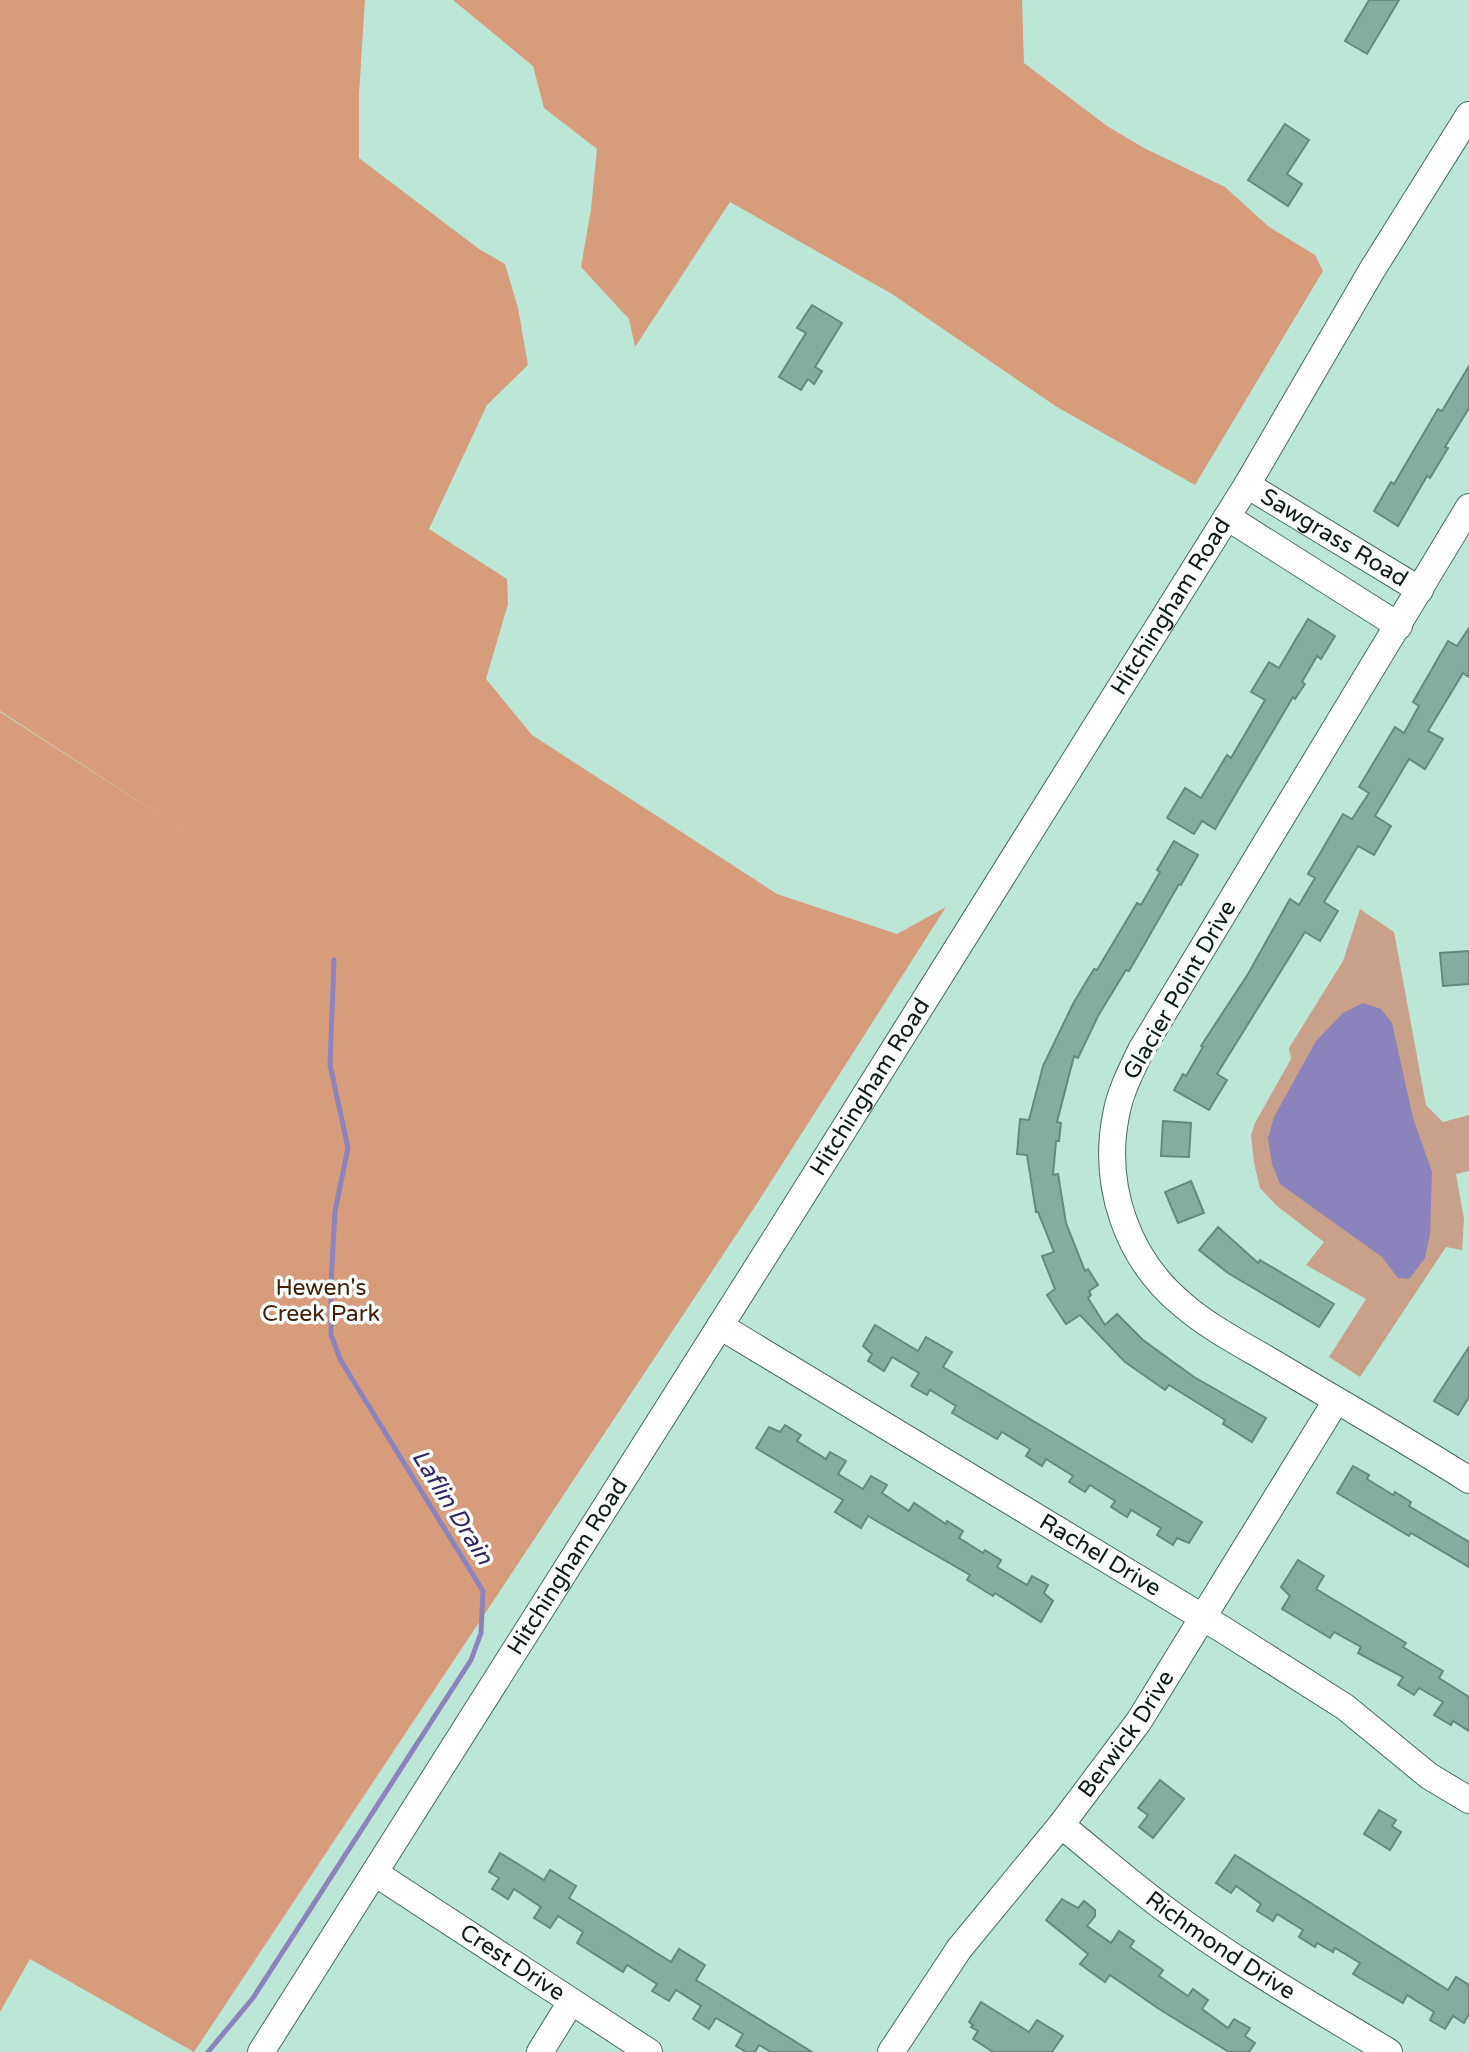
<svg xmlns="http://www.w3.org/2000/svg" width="1469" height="2052" font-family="'Varela Round',sans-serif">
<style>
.green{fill:#c9a089}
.forest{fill:#d79c7c}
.water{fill:#8b83bc}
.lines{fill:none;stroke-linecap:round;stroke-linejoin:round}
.stream{stroke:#8b83bc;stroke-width:5}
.building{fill:#83ad9d;stroke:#638b7c;stroke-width:2}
.minor-casing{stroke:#446c5e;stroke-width:28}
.minor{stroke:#fff;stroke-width:26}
.labels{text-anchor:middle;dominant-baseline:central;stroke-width:7;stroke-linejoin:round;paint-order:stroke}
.street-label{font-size:23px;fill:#0a1a15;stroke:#fafefc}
.park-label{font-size:23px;fill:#431d04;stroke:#fafefc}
.water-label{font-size:24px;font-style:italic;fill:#352468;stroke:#fafefc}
</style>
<rect width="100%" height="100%" fill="#bce7d7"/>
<!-- green -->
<polygon class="green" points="1360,909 1394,932 1426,1105 1443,1122 1469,1115 1469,1171 1456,1174 1464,1219 1462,1250 1446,1247 1360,1377 1329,1357 1366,1299 1306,1265 1324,1242 1277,1206 1260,1188 1254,1163 1251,1135 1255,1123 1291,1059 1289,1048 1343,961"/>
<!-- forest -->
<g class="forest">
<polygon points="0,0 365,0 359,94 359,158 479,249 505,264 518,308 528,365 487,405 429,529 507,579 508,604 486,679 532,735 777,894 897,934 946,907 758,1202 194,2052 30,1959 0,2012 0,712 189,834 0,711"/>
<polygon points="453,0 1022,0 1024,63 1107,126 1144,148 1225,187 1269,227 1315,255 1323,271 1195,485 1057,407 892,294 730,202 635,347 629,319 581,267 591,209 597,149 544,108 533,66"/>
</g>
<!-- water -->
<polygon class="water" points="1363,1003 1381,1009 1392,1023 1413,1118 1432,1172 1430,1234 1425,1258 1409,1279 1398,1278 1382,1257 1280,1184 1272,1164 1268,1138 1274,1117 1316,1041 1343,1013"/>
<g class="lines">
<!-- stream -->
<polyline class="stream" points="208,2052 253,1998 471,1660 481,1633 483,1591 341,1361 331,1335 331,1283 335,1211 348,1148 330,1065 334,960"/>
</g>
<!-- building -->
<g class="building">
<polygon points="1369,0 1399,0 1367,54 1345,41"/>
<polygon points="1285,124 1309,140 1287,174 1302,184 1288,206 1248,180"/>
<polygon points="812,305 842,323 815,367 822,371 814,384 808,379 801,390 779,377 806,333 797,328"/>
<polygon points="1469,366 1469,408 1445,447 1448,448 1430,478 1427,476 1398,526 1374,511 1391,482 1394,484 1438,409 1442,411"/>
<polygon points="1308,619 1335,636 1321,659 1317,656 1302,682 1305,684 1295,699 1293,697 1215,829 1202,821 1194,834 1167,818 1185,788 1201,798 1227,755 1231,758 1265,700 1251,692 1269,662 1279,668"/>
<polygon points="1469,628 1469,677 1463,673 1428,731 1443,739 1425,769 1409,759 1375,816 1391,826 1374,855 1358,846 1324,902 1338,911 1320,941 1305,932 1217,1074 1227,1080 1209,1110 1174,1090 1183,1074 1186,1076 1203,1047 1201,1046 1248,974 1290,899 1299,905 1315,878 1308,874 1343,814 1352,819 1369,793 1359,787 1395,727 1404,733 1419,706 1413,702 1448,641 1457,646"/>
<polygon points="1174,841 1198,855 1181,885 1179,884 1129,971 1126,970 1098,1016 1078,1058 1074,1056 1057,1122 1061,1123 1059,1141 1056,1141 1053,1175 1058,1174 1066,1223 1085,1271 1088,1269 1098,1285 1089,1291 1091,1295 1088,1298 1105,1325 1117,1314 1143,1340 1194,1377 1266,1418 1252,1442 1223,1424 1225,1420 1169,1385 1165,1390 1125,1362 1080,1315 1066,1324 1047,1295 1055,1289 1042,1256 1054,1252 1038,1212 1036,1212 1027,1155 1017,1154 1020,1119 1029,1120 1043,1066 1074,1002 1094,969 1097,970 1137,903 1141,905 1160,872 1157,870"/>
<polygon points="1469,951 1469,984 1443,986 1440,953"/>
<polygon points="1163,1121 1191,1123 1189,1157 1161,1156"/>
<polygon points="1191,1181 1204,1213 1178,1223 1165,1192"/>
<polygon points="1218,1227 1258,1263 1260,1260 1334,1304 1319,1327 1228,1273 1199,1250"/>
<polygon points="875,1325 918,1351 926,1337 952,1352 943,1367 1202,1522 1189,1543 1177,1538 1173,1545 1157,1535 1161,1528 1131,1510 1127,1517 1111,1507 1115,1501 1090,1485 1085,1492 1069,1482 1073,1476 1046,1459 1042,1466 1026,1456 1030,1449 1002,1432 997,1439 952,1413 956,1406 930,1390 927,1395 911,1386 919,1373 892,1357 884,1371 868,1361 872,1354 863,1346"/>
<polygon points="1469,1347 1469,1397 1458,1415 1434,1401"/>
<polygon points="785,1425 801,1435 797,1441 826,1459 830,1452 846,1461 838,1474 863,1489 871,1476 887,1485 882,1493 909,1511 914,1503 946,1524 947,1521 963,1531 959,1538 983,1553 985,1550 1001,1560 997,1567 1027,1585 1032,1576 1048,1585 1044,1593 1053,1601 1041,1622 995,1593 993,1596 967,1580 970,1575 868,1516 861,1528 835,1512 843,1500 756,1448 769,1427 780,1432"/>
<polygon points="1353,1466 1369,1475 1367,1479 1393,1495 1395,1492 1411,1502 1409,1506 1469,1542 1469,1567 1411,1533 1409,1536 1337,1493"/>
<polygon points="1298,1560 1324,1576 1316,1589 1406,1643 1403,1647 1443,1671 1439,1678 1469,1697 1469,1731 1453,1721 1451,1725 1434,1715 1443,1702 1419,1688 1414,1695 1398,1685 1403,1677 1358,1653 1361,1647 1334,1632 1330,1638 1282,1609 1290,1596 1281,1587"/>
<polygon points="1160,1780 1184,1799 1153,1838 1139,1827 1148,1815 1138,1808"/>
<polygon points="1379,1810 1396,1820 1392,1826 1401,1832 1390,1850 1364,1834"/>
<polygon points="500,1853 544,1880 550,1870 576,1886 569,1898 671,1962 679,1949 705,1965 696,1980 812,2052 771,2052 759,2045 755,2052 746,2052 736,2046 743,2034 716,2018 709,2029 693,2019 701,2006 676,1990 669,2001 652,1991 657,1984 627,1965 623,1972 577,1943 583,1932 558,1916 550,1928 534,1918 541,1907 514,1889 508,1899 492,1889 499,1878 489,1872"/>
<polygon points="1235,1855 1448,1990 1456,1977 1469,1985 1469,2014 1464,2023 1453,2016 1445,2029 1430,2020 1434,2012 1407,1995 1403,2003 1353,1974 1360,1963 1335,1948 1333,1952 1317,1943 1315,1947 1299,1937 1303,1930 1277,1914 1273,1921 1257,1911 1261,1904 1236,1886 1231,1893 1216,1883"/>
<polygon points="1062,1899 1078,1908 1084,1901 1095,1910 1095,1916 1087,1926 1111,1943 1119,1931 1134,1941 1130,1947 1163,1970 1159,1976 1188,1996 1193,1989 1208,2000 1202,2009 1228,2028 1234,2019 1250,2028 1245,2036 1255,2043 1249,2052 1229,2052 1159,2009 1110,1975 1105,1982 1080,1964 1088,1954 1046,1920"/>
<polygon points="981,2002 1029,2032 1037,2020 1063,2036 1052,2052 993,2052 973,2039 978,2031 971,2027 973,2025 969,2022"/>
</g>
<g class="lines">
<!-- minor casing -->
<g class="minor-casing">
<g id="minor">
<path id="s1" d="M1247,485L1420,590"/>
<path d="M1469,507L1141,1050C1131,1071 1120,1092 1116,1115C1102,1186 1127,1259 1183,1305C1212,1330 1249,1348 1282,1368C1344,1405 1408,1441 1469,1480"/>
<polyline points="1227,517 1399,626"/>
<path id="s2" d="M720,1326L1222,1629L1345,1707L1429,1776L1469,1800"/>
<path id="s3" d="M1061,1825C1097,1854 1132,1885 1169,1912C1239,1964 1315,2007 1389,2052"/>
<path id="s4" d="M375,1873L649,2052"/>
<path id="s5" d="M261,2052L794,1209L1247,485L1372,270L1469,115"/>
<polyline points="540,2052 571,2002"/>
<path id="s6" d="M891,2052L959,1949L1061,1825L1139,1721L1336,1401"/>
</g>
</g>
<!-- minor -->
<use href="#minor" class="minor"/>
</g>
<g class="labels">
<!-- street labels -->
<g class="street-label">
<text stroke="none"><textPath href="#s1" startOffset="102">Sawgrass Road</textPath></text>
<text stroke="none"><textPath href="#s5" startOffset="1708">Hitchingham Road</textPath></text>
<text transform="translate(1180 990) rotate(-60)">Glacier Point Drive</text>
<text stroke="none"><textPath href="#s5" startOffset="1141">Hitchingham Road</textPath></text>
<text stroke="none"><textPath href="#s2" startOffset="444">Rachel Drive</textPath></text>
<text stroke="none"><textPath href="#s5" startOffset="574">Hitchingham Road</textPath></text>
<text stroke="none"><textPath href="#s6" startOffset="396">Berwick Drive</textPath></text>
<text stroke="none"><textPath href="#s3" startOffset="200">Richmond Drive</textPath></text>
<text stroke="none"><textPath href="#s4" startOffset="164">Crest Drive</textPath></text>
</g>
<!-- park labels -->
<g class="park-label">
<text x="321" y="1288">Hewen's<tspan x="321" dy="26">Creek Park</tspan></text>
</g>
<!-- water labels -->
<g class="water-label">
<text transform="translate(452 1507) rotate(58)">Laflin Drain</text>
</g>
</g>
</svg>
